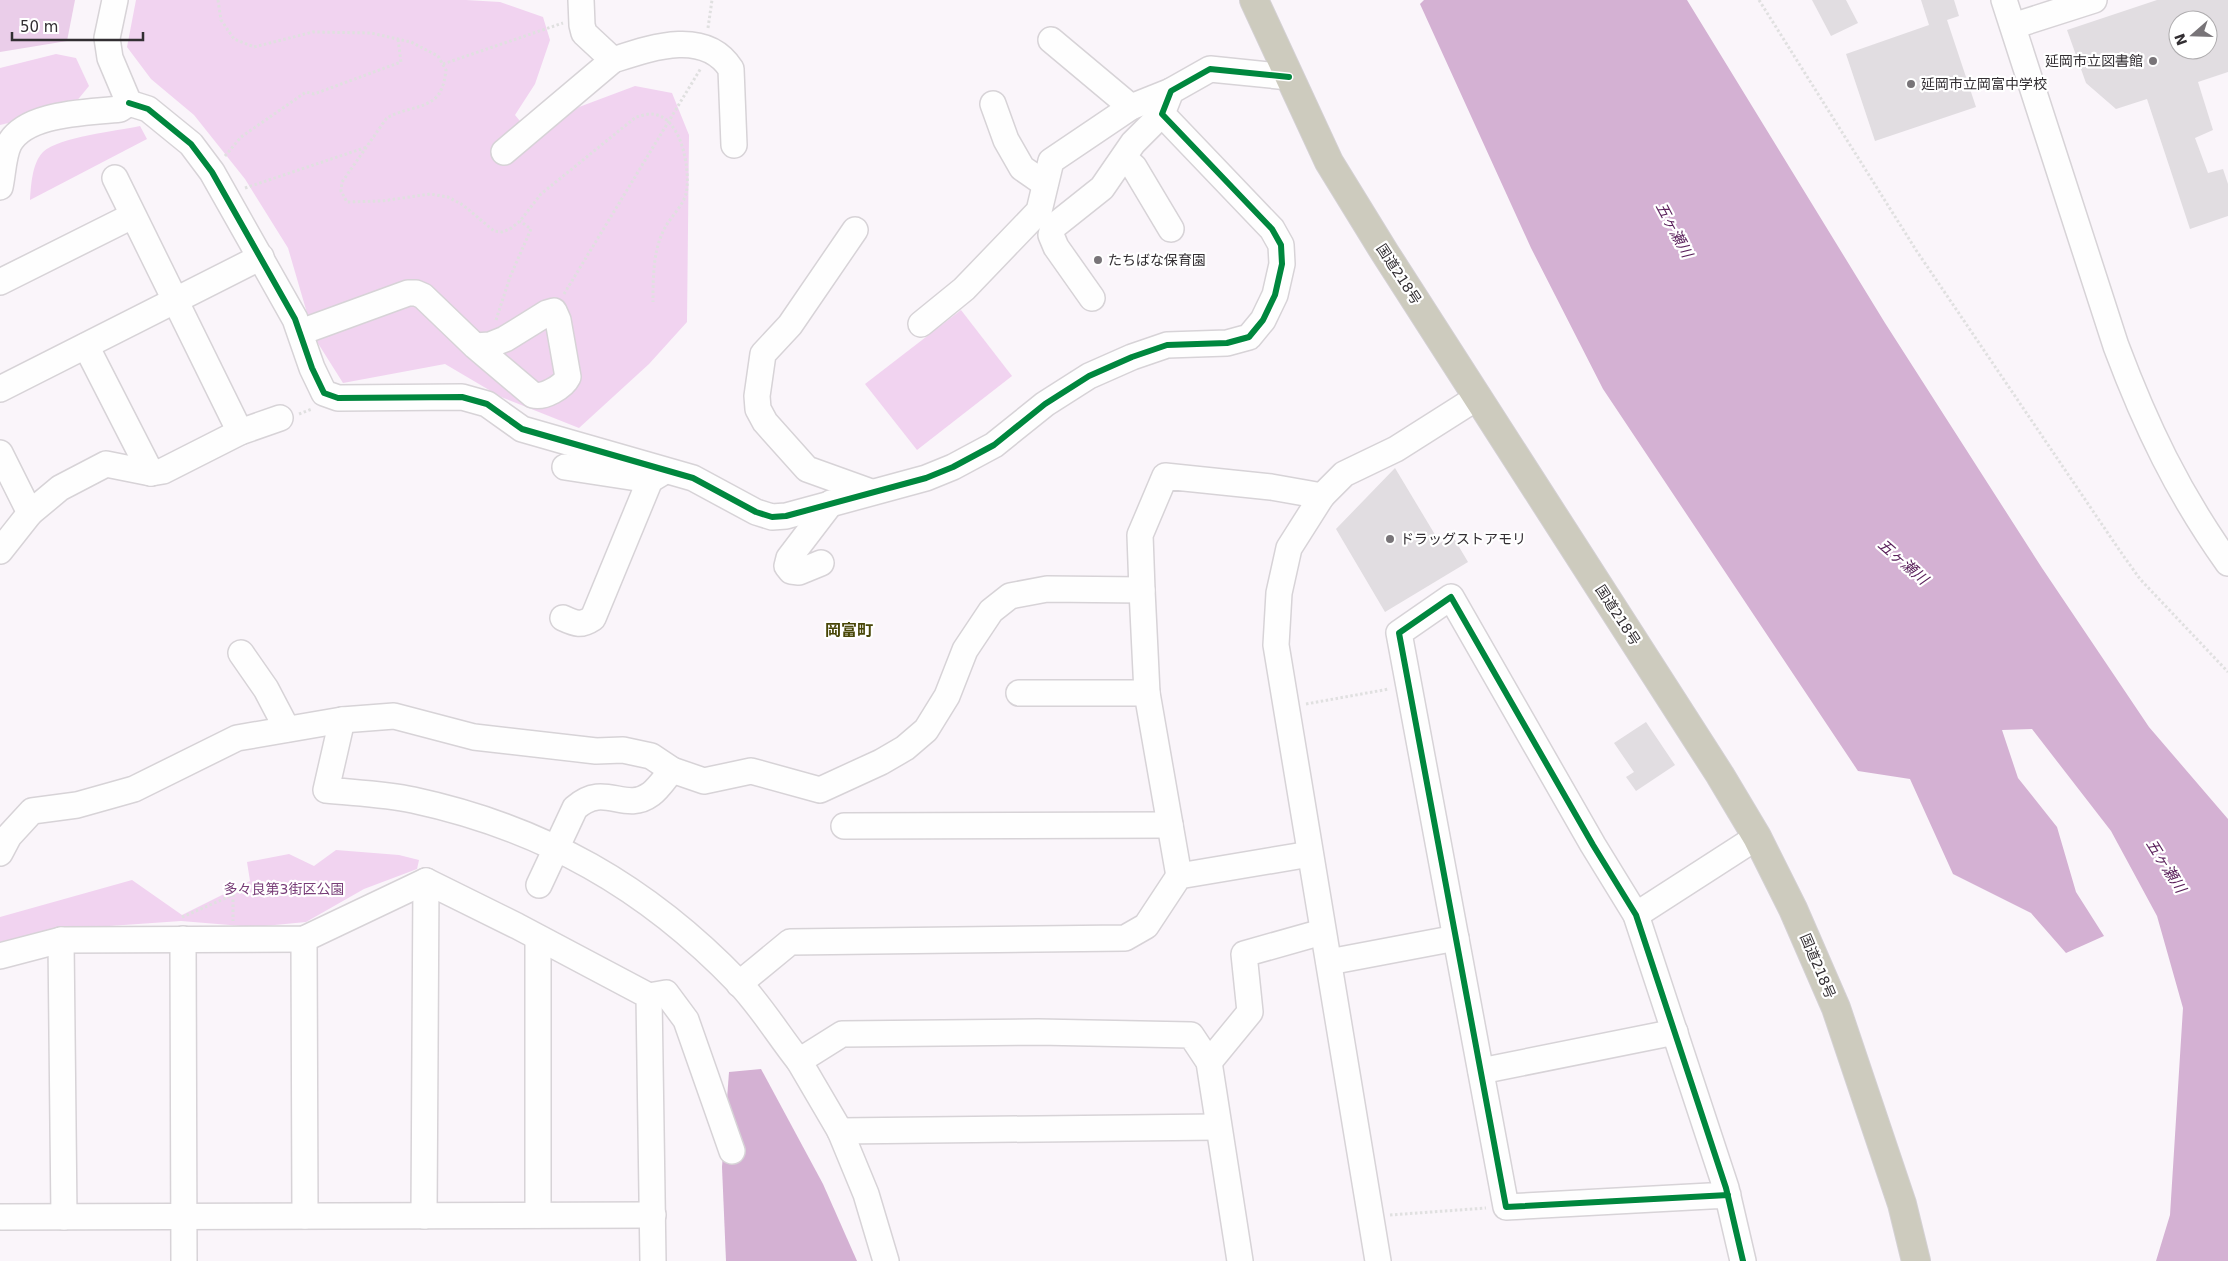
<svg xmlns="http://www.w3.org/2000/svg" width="2228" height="1261" font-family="'DejaVu Sans','Noto Sans JP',sans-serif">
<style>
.green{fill:#f1d3f0}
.forest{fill:#eacde9}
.water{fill:#d4b1d3}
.building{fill:#e1dde1;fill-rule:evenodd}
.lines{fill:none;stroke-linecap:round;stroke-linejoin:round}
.minor-casing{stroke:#d7d3d7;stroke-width:28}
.highway-casing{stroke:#d4d1d4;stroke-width:30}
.path{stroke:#e0e0e0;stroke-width:3;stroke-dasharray:2.5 2.5;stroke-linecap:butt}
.minor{stroke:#fefefe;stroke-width:25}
.highway{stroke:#cdcbbe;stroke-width:28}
.cycleway-casing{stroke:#fff;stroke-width:9}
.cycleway{stroke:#00873e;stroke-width:6}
.poi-dot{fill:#787478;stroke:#fff;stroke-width:2}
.labels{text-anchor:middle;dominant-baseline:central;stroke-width:4.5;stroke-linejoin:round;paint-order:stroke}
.poi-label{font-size:14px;fill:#322e32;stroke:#fff;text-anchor:start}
.street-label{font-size:14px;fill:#322e32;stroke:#fff}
.park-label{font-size:14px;fill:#783d78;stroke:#fff}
.water-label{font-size:15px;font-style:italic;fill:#5b225c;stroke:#fff}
.quarter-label{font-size:16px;font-weight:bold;fill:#484707;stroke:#fff}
</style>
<rect width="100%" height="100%" fill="#faf5fa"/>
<!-- green -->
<g class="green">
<polygon points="136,0 466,0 500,2 543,17 550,40 535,84 515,115 534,138 579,107 635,86 672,93 689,135 687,322 649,364 579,428 501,397 445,364 343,383 314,337 288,248 245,179 194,115 151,79 127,47"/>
<polygon points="56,54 76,58 89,86 71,108 0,125 0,68"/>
<path d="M140,126L147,139L30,200C31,186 32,163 43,152C59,137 117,131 140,126Z"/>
<polygon points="961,310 1012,376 917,450 865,384"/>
<polygon points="336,850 399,855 419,860 417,869 364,889 306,922 254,927 181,921 52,930 0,944 0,917 132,880 182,915 250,881 247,862 289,854 314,866"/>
</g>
<!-- forest -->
<polygon class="forest" points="0,0 75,0 67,41 0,52"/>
<!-- water -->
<g class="water">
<polygon points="1424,0 1687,0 1885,323 2042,568 2149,727 2228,819 2228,1261 2156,1261 2170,1215 2183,1008 2157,916 2111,831 2032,729 2002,730 2018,778 2057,827 2076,892 2104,936 2066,953 2031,913 1953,874 1910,779 1858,771 1603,389 1531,248 1420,4"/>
<polygon points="761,1069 823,1184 857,1261 726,1261 722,1167 729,1072"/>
</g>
<!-- building -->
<g class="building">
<polygon points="1812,0 1846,0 1858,23 1831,36"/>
<polygon points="1921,0 1954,0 1959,16 1947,20 1976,107 1875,141 1846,54 1929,25"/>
<path d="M2157,0H2228V72L2198,82L2213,130L2195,138L2208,173L2223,169L2228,184V216L2190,229L2147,99L2116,109L2086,83L2067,30ZM2178,20H2208V50H2178Z"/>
<polygon points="1395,468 1440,543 1452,535 1468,562 1385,612 1336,529"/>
<polygon points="1646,722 1675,765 1636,791 1626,777 1634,772 1614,743"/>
</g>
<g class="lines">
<!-- minor casing -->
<g class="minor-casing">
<g id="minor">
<polyline points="115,0 107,38 110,58 129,103"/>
<path d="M581,0L582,25L584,33L613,60C650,48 705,28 731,69L734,145"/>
<path d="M2004,0L2116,346C2146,426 2178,493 2228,563"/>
<polyline points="2013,26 2094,0"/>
<polyline points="1051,40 1131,107"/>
<polyline points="129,103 148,109 191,144 212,172 295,319 312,368 324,393 338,398 462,397 487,404 522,429 693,478 756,512 772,517 786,516 926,478 953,467 994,445 1045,404 1089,376 1132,357 1167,345 1227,343 1249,337 1263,320 1275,295 1282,264 1281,245 1272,229 1162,114 1171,91 1210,69 1289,77"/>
<polyline points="993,104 1006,140 1022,168 1045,184"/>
<polyline points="504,152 613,60"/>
<polyline points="1124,158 1134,167 1171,229"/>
<polyline points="115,178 240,432"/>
<path d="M0,187C3,174 3,156 9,144C26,112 88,113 120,109L129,103"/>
<polyline points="855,230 790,325 763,354 757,396 758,409 765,422 807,469 871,492"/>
<polyline points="0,282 132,216"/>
<polyline points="1092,298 1056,247 1051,235 1053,227 1102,188 1133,143 1162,114"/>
<polyline points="921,324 964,289 1039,211 1051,161 1131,107 1171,91"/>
<path d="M301,332L408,293H416L423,296L475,346L533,395C544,398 563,387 568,377L558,320L554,311L547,313L505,339L490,345L475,346"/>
<polyline points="86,346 151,473"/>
<polyline points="0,389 261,257"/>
<polyline points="0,453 30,513"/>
<polyline points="565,467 650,480 660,474"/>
<polyline points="0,551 30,513 60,488 106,464 151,473 163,471 240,432 280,418"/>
<polyline points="821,563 799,572 791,571 787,566 789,558 831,503"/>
<polyline points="1142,590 1147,693 1179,876"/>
<path d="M563,618C576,624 581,626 593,618L650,480"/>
<polyline points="241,653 266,689 287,729"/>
<polyline points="1019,693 1147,693"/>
<path d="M342,720L326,790C355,793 385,794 413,800C543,828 647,887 739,983C761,1006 779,1036 799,1061"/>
<polyline points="844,826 1170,825"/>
<polyline points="0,853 9,836 32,811 77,805 134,789 237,738 342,720 394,716 474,737 596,751 623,750 651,756 672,770 704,781 751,771 820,790 881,762 905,748 926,730 947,696 965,650 991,611 1010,596 1047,589 1142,590 1140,535 1165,476 1271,487 1322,496"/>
<path d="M539,885L575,808C605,781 624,814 651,794C659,788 666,777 672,770"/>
<polyline points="1636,915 1757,837"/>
<polyline points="183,939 184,1261"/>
<polyline points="304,939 305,1216"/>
<polyline points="61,940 64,1217"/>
<polyline points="0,956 61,940 304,939 426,881 517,926 649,996 653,1261"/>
<polyline points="1329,962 1456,938"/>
<polyline points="739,984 790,942 1125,938 1146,926 1179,876 1310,854"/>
<polyline points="649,996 666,993 686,1020 732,1151"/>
<polyline points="1209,1062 1250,1012 1244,954 1322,932"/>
<polyline points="1481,1071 1675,1032"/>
<polyline points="840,1131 1218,1127"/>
<polyline points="1728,1195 1506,1207 1399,633 1451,597 1593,845 1636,915 1726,1188 1743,1261"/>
<polyline points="538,1215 538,939"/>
<polyline points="424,1216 426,881"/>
<polyline points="0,1217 653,1215"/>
<polyline points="886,1261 866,1194 840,1131 799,1061 842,1034 1038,1032 1191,1035 1209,1062 1240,1261"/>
<polyline points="1378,1261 1276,645 1279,593 1289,548 1322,496 1344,474 1396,449 1478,397"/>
</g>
</g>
<!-- highway casing -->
<g class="highway-casing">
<polyline id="highway" points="1254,0 1329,162 1385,253 1720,775 1757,837 1793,909 1836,1008 1902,1204 1916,1261"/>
</g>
<!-- path -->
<g class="path">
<path d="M218,0L221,20L234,39L254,47L313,32L371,33L411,42L438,56L446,70C445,77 444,84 441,90C433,110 401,107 386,119L342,182L341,191L347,202L382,201L430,194L448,197L463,205L494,231L502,232L510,229L520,221L541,194L636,117C640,116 646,114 651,114C682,115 691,171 686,194C682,208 667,220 662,234C653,253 653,282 653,302"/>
<polyline points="1759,0 1916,250 2120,551 2140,579 2228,672"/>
<polyline points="708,28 712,0"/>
<polyline points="443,64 563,23"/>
<polyline points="225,156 241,137 306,92 314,94 401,62 398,39"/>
<polyline points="245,188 367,147"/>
<polyline points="564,294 701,68"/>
<polyline points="496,320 510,277 531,229 520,221"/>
<polyline points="299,414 312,409"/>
<polyline points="1306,704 1389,689"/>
<polyline points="182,917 233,895 233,921"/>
<polyline points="1390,1215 1486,1208"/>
</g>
<!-- minor -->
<use href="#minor" class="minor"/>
<!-- highway -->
<use href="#highway" class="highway"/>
<!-- cycleway casing -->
<g class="cycleway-casing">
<g id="cycleway">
<polyline points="129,103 148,109 191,144 212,172 295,319 312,368 324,393 338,398 462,397 487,404 522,429 693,478 756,512 772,517 786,516 926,478 953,467 994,445 1045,404 1089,376 1132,357 1167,345 1227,343 1249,337 1263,320 1275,295 1282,264 1281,245 1272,229 1162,114 1171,91 1210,69 1289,77"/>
<polyline points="1728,1195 1506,1207 1399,633 1451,597 1593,845 1636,915 1726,1188 1743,1261"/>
</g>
</g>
<!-- cycleway -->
<use href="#cycleway" class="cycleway"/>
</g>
<!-- markers -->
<g class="poi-dot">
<circle cx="2153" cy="61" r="5"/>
<circle cx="1911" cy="84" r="5"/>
<circle cx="1098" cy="260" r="5"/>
<circle cx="1390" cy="539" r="5"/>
</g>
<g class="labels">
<!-- poi labels -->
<g class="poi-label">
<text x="2143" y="61" text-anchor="end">延岡市立図書館</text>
<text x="1921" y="84">延岡市立岡富中学校</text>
<text x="1108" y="260">たちばな保育園</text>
<text x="1400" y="539">ドラッグストアモリ</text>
</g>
<!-- street labels -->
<g class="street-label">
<text transform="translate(1399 274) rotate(57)">国道218号</text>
<text transform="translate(1618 615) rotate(57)">国道218号</text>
<text transform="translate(1818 966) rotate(67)">国道218号</text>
</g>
<!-- park labels -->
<g class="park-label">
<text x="284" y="889">多々良第3街区公園</text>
</g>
<!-- water labels -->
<g class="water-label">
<text transform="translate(1674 230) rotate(62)">五ヶ瀬川</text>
<text transform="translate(1903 562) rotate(41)">五ヶ瀬川</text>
<text transform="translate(2166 866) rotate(58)">五ヶ瀬川</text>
</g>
<!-- quarter labels -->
<g class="quarter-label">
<text x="849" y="630">岡富町</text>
</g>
</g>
<!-- north arrow -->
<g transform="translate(2193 35) rotate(250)"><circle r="24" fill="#ffffff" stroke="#adabad"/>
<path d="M0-4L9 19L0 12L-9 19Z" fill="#787478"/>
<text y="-8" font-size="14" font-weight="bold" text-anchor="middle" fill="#322e32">N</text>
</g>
<!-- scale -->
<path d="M12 32v8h131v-8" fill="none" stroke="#322e32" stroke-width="2.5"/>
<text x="20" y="32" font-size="15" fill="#322e32" stroke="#ffffff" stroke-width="4" paint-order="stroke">50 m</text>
</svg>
